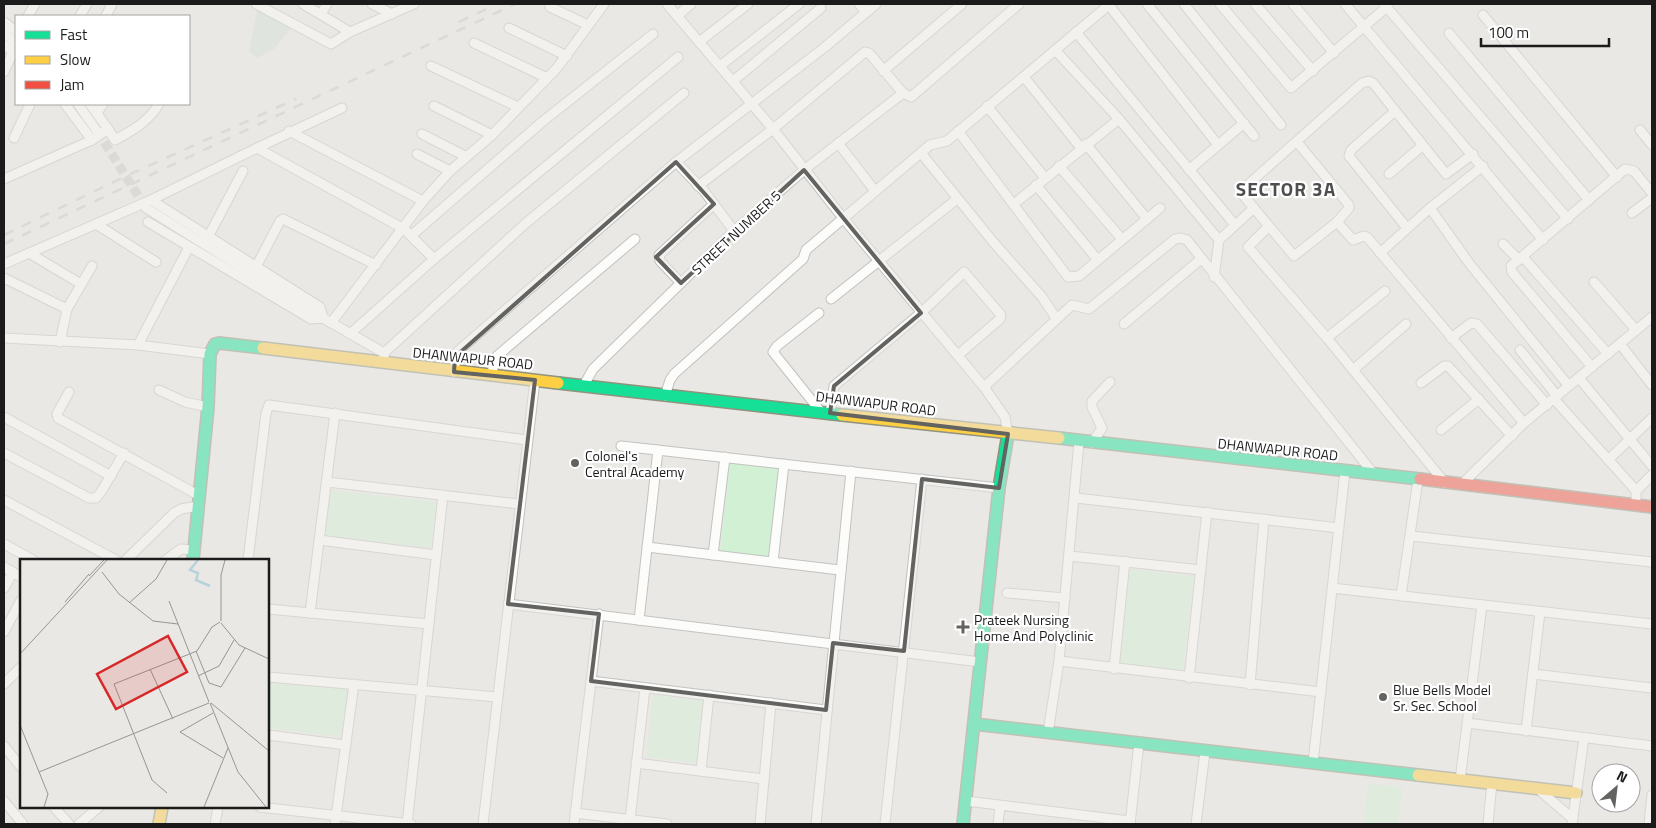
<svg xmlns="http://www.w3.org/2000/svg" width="1656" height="828" font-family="'Titillium Web',sans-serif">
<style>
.wetland{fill:#d2e0d8}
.park{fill:#d2f0d4}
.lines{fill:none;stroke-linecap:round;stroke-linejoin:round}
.street-tunnel{stroke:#cbc9c6;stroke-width:9;stroke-dasharray:9 4.5;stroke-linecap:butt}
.street-casing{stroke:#c2c2c0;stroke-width:11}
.fast-casing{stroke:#90927d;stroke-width:14}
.slow-casing{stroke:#90927d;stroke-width:14}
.jam-casing{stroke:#90927d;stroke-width:14}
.street{stroke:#fcfcfb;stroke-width:9}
.fast{stroke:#16e098;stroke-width:11}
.slow{stroke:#ffcf43;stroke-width:11}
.jam{stroke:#f24e42;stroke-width:11}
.rail{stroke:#c9c9c8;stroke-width:2.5;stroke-dasharray:10 10;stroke-linecap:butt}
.marked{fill:none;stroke:#636361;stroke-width:4;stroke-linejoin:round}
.poi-dot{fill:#636361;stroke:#fff;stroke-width:2}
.labels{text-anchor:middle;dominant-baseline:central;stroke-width:4.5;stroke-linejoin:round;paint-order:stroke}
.street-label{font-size:14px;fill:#1b1b1b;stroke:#fff}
.poi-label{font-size:14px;fill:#1b1b1b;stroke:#fff;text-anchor:start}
.district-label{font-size:19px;font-weight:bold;letter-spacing:1px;fill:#4e4e4e;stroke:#fff}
.inset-river{fill:none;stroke:#b8d2dc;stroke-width:2.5}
.inset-road{fill:none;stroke:#979694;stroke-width:1}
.view{fill:#d62828;fill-opacity:0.15;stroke:#d62828;stroke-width:2.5}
.inset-edge{fill:none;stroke:#1b1b1b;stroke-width:2.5}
</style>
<rect width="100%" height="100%" fill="#eae8e4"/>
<!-- wetland -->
<polygon class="wetland" points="258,7 292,27 274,49 257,58 249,51"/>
<!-- park -->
<g class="park">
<polygon points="730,462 780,468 770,557 720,551"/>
<polygon points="330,490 436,502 431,548 324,535"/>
<polygon points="1128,569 1194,576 1183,670 1118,663"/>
<polygon points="268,679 349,689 343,737 268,728"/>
<polygon points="653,695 704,701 697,763 646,757"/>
<polygon points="1368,784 1402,787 1398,824 1364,824"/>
</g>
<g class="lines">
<!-- street-tunnel -->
<polyline class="street-tunnel" points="97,131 146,208"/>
<!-- street casing -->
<g class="street-casing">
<g id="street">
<polyline points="256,4 331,44 350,32 414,4"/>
<polyline points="303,4 350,32"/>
<polyline points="372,4 392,14"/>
<polyline points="667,4 773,129 843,218 984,387 1005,417 1008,434"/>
<polyline points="859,4 866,12"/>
<polyline points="1108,4 1218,145"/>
<polyline points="1147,4 1254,136"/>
<polyline points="1184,4 1281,125"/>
<polyline points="1220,4 1291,88 1387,7"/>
<polyline points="1255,4 1313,71"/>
<polyline points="1293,4 1334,53"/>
<polyline points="1345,4 1543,240"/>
<polyline points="1384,4 1568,219"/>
<polyline points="550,7 588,25"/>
<polyline points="321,14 327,4"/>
<polyline points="1483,15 1617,177"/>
<polyline points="28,16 35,4"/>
<polyline points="80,16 87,4"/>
<polyline points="106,16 112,4"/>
<polyline points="677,16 691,4"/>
<polyline points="4,22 16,31"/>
<polyline points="509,28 567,56"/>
<polyline points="1076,32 1235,225"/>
<polyline points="4,33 16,43"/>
<polyline points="1449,33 1589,200"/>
<polyline points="699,42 748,4"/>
<polyline points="474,43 547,78"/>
<polyline points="4,45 16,54"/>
<polyline points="1055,50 1119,119 1219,240"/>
<polyline points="431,66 518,107"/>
<polyline points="720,66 799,4"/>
<polyline points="883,71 962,4"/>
<polyline points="4,72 13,52"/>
<polyline points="1024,77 1081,148"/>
<polyline points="733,81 821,8"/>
<polyline points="65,104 92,140 108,129 90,104"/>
<polyline points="78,104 97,131"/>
<polyline points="434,106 492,135"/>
<polyline points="987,106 1045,178"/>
<polyline points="342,108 257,148 404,229 434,259"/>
<polyline points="1394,112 1351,150 1349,156 1407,228"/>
<polyline points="97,113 103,104"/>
<path d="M108,129L115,140C133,130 148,122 159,104"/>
<polyline points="1640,130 1652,145"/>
<polyline points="289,131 423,201"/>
<polyline points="958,131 1068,277 1079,276 1160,208"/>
<polyline points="422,134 465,156"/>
<polyline points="14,138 30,104"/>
<polyline points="1297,142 1349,205 1349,208 1337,222 1294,256 1243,195 1242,190 1362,83 1369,81 1373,83 1446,174 1473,154"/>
<polyline points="838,143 875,191"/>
<polyline points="1086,144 1147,219"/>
<polyline points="921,153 994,243 1042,297 1056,318"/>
<polyline points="417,154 450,171"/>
<polyline points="676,162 704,191 734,231"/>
<polyline points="1059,166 1121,238"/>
<polyline points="1189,170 1244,123"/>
<polyline points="1389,174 1422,146"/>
<polyline points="4,179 92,140"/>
<polyline points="1036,185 1097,259"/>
<polyline points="698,186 773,129 865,52 869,53 903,93 911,97 1019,4"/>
<polyline points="1014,204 1119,119"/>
<polyline points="146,208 323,318 384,353 384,357"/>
<polyline points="1430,208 1469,263 1568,385"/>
<polyline points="1632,213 1652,198"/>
<polyline points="148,222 311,319 323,318 320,307 151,200"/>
<polyline points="1337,222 1353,240 1364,236 1367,237 1524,423"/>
<polyline points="96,224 156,262"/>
<polyline points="1268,227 1248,247 1327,338 1445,483"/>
<polyline points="412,235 542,122 653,34"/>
<polyline points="208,237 243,171"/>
<polyline points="1503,244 1519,260"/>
<polyline points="29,253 81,284"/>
<polyline points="1380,253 1430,208 1483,166"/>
<polyline points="1523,257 1608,354"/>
<polyline points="4,264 151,200 257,148"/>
<polyline points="256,267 280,221 283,219 376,265"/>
<polyline points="1214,277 1219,240 1254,208"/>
<polyline points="4,278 67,309"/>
<polyline points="1594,282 1636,330"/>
<polyline points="681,283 660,261 659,255 714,204"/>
<polyline points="831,299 957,199"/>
<polyline points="819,313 777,346 773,352 821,412"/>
<polyline points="331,323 423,201 450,171 492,135 557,68 604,4"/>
<polyline points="1124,324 1201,259"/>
<polyline points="351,333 434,259 678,57"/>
<polyline points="4,338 138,345 210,354"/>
<polyline points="1327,338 1385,291"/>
<polyline points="1451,338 1471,323 1477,324 1547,405"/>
<polyline points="60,342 67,309 92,266"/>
<polyline points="1620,344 1652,385"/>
<polyline points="138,345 189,247"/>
<polyline points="1520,350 1557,396"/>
<polyline points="384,353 526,223 684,93"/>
<polyline points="1592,367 1512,272 1511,266 1625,169 1634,171 1652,193"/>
<polyline points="1353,370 1406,324"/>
<polyline points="454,372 457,352 676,162 825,47 876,4"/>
<polyline points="491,375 497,356 635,239"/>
<polyline points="1579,378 1652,466"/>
<polyline points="1421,383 1444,366 1448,366 1512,436"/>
<polyline points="584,385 593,369 734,231 804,170 903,93"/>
<polyline points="984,387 1072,305 1089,309 1175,239 1181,238 1187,240 1373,473"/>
<polyline points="159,390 185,402 208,407"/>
<polyline points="69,392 57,414 58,418 198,495"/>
<polyline points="665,396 670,380 674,374 803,259 806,250 930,145 947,141 1110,4"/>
<polyline points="1554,399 1631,485 1636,491 1636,505"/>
<polyline points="830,413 834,386 921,313 964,272 1001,315 1000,319 958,355"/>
<polyline points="4,417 111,476"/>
<polyline points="1441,430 1479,399"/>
<polyline points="1092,443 1102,428 1092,407 1092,401 1110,382"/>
<polyline points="621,446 999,488"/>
<polyline points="4,453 89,498 96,498 101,492 124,453"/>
<polyline points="1608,460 1652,418"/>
<polyline points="327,482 519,504"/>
<polyline points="1462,484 1524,423 1652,317"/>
<polyline points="1636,491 1652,475"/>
<polyline points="1076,498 1339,528"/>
<polyline points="4,500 116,560"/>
<polyline points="1411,536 1652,562"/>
<polyline points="319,540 436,555"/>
<polyline points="4,544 33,560"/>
<polyline points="647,547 840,570"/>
<polyline points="713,555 725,457"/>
<polyline points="1070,556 1201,570"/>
<polyline points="126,560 174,513 181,509 198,506"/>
<polyline points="166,560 181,549 194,550"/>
<polyline points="248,560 266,413 269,405 527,440"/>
<polyline points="773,562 784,464"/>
<polyline points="4,567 21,577"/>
<polyline points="4,588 13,572"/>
<polyline points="1332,588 1652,624"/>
<polyline points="1007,593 1065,598"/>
<polyline points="1401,596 1418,480"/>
<polyline points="508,604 980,662"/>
<polyline points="268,609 429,624"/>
<polyline points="310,613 335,413"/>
<polyline points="639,620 658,450"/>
<polyline points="4,632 21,600"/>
<polyline points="1059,661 1321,692"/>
<polyline points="1114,669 1125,561"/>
<polyline points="1533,674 1652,688"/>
<polyline points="268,677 497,697"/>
<polyline points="1189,678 1207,512"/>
<polyline points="591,681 826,710"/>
<polyline points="4,684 21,667"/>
<polyline points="1250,685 1264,519"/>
<polyline points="1467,723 1652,746"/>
<polyline points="1526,731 1540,612"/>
<polyline points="1048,733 1059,661 1079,442"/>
<polyline points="268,735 346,745"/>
<polyline points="4,746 21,767"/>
<polyline points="636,763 764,779"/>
<polyline points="1313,763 1345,471"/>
<polyline points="701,771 709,695"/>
<polyline points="1460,780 1482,605"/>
<polyline points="1538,789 1573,819"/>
<polyline points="4,801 23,824"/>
<polyline points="966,801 1130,821"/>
<polyline points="54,807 69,824"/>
<polyline points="260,807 411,824"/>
<polyline points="575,813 667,824"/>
<polyline points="630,820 645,688"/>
<polyline points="79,824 99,807"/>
<polyline points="215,824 218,807"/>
<polyline points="335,824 354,684"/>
<polyline points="407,824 443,495"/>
<polyline points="483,824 535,380"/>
<polyline points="574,824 599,614"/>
<polyline points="760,824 771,703"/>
<polyline points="816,824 851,471"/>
<polyline points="885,824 922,479"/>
<polyline points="998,824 1000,806"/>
<polyline points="1130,824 1139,743"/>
<polyline points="1196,824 1205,752"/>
<polyline points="1488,824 1492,783"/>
<polyline points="1572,824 1584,738"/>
<polyline points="1649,824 1652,795"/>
</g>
</g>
<!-- fast casing -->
<g class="fast-casing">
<g id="fast">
<polyline points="558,383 842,415"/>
<polyline points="1059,438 1420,479"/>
<polyline points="193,560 208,407 210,354 215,344 219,343 263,348"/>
<polyline points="974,724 1418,775"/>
<polyline points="963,824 999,488 1008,434"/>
</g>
</g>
<!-- slow casing -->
<g class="slow-casing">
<g id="slow">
<polyline points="263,348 558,383"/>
<polyline points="842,415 1059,438"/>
<polyline points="1418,775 1576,793"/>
<polyline points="159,824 162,807"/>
</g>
</g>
<!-- jam casing -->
<g class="jam-casing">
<polyline id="jam" points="1420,479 1652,507"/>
</g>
<!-- street -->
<use href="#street" class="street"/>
<!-- fast -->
<use href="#fast" class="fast"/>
<!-- slow -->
<use href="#slow" class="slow"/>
<!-- jam -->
<use href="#jam" class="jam"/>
<!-- rail -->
<g class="rail">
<polyline points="459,22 497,4"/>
<polyline points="4,235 126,176 296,99"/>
<polyline points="4,244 515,4"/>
</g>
</g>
<!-- marked area -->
<path d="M0 0H1656V828H0ZM676,162L714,204L656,257L681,283L804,170L921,313L834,386L830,413L1008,434L999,488L922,479L904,651L833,643L826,710L591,681L599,614L508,604L535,380L454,372L455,357Z" fill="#eae8e4" fill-opacity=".55" fill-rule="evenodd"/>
<path class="marked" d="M676,162L714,204L656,257L681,283L804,170L921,313L834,386L830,413L1008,434L999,488L922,479L904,651L833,643L826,710L591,681L599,614L508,604L535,380L454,372L455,357Z"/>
<!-- markers -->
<g class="poi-dot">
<circle cx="575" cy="463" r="5"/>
<path d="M960.5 619.5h5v5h5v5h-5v5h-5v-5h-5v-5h5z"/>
<circle cx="1383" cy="697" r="5"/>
</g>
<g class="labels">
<!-- street labels -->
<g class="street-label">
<text transform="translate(736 232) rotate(-43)">STREET NUMBER 5</text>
<text transform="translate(473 358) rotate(6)">DHANWAPUR ROAD</text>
<text transform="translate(876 403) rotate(7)">DHANWAPUR ROAD</text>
<text transform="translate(1278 449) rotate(6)">DHANWAPUR ROAD</text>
</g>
<!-- poi labels -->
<g class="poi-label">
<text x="585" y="455">Colonel's<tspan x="585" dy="16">Central Academy</tspan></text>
<text x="974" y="619">Prateek Nursing<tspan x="974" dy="16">Home And Polyclinic</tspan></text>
<text x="1393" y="689">Blue Bells Model<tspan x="1393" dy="16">Sr. Sec. School</tspan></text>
</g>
<!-- district labels -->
<g class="district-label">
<text x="1286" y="188">SECTOR 3A</text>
</g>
</g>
<!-- overview -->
<g transform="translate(20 559)">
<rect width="249" height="249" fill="#eae8e4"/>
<path class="inset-river" d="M178,1L170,11L178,14L176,21L190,27"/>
<path class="inset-road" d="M82,13L99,35L133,62L158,65M69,17L84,1M149,42L189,143M45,43L69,15M109,44L136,20L147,1M201,62V16L205,1M201,64L219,86L249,100M176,92L189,124L201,128L225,89M0,95L87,1M130,110L153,160M178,117L199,107L214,81M190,144L218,213L246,248M191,144L249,192M193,154L160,173L203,199M0,166L28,235L24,248M19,213L189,144M147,234L132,221L94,125L177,92L192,68L200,63M184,248L208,189"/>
<path class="view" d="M148,77L167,113L96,150L77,115Z"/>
<rect width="249" height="249" class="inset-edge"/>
</g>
<!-- border -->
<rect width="1656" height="828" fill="none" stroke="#1b1b1b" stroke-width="10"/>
<!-- legend -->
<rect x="15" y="15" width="175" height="90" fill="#ffffff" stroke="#a4a4a4"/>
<rect x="25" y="31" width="25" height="8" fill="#16e098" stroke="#a4a4a4"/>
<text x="60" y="40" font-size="15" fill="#1b1b1b">Fast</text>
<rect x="25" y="56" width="25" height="8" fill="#ffcf43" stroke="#a4a4a4"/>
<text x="60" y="65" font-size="15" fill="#1b1b1b">Slow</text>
<rect x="25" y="81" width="25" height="8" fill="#f24e42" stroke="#a4a4a4"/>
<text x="60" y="90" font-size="15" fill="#1b1b1b">Jam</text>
<!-- north arrow -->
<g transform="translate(1616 788) rotate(28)"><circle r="24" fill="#ffffff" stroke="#a4a4a4"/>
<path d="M0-4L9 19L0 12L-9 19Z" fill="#636361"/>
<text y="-8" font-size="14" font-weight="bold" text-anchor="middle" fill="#1b1b1b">N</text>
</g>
<!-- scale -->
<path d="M1481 38v8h128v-8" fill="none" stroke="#1b1b1b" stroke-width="2.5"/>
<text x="1488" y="38" font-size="15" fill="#1b1b1b" stroke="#ffffff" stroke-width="4" paint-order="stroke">100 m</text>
</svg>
